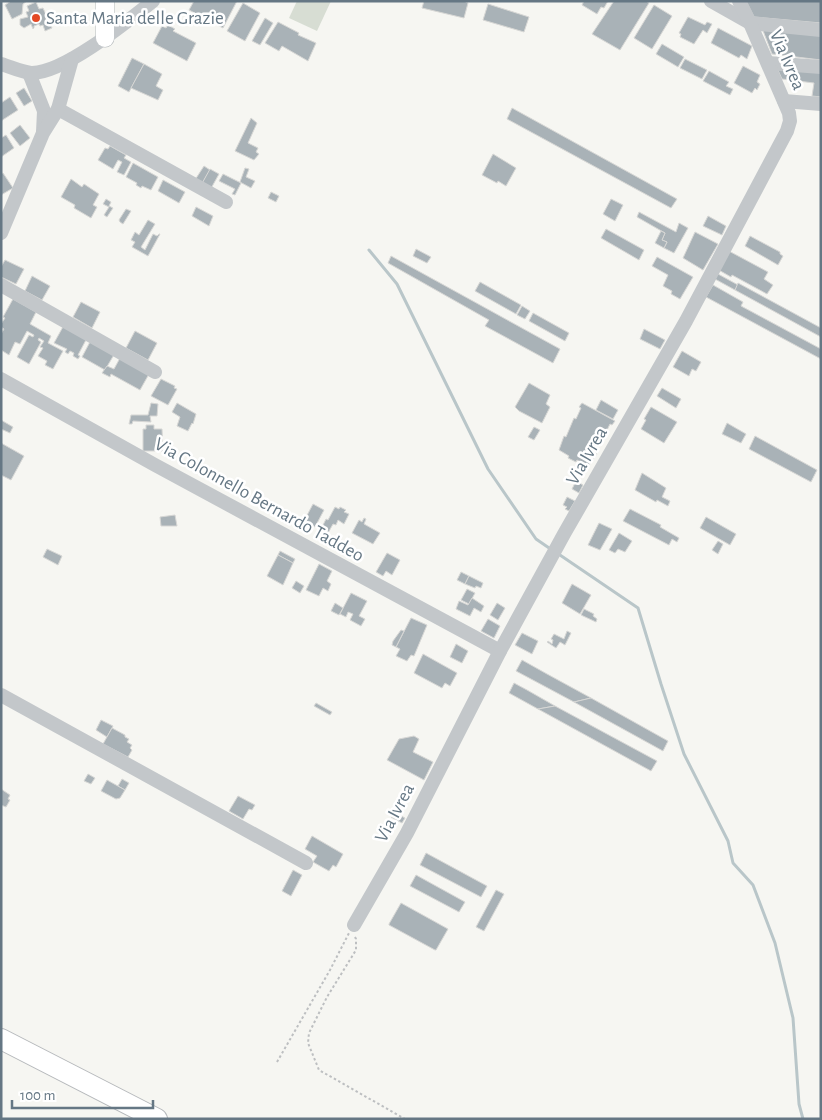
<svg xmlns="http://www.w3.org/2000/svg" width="822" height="1120" font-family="'Alegreya Sans',sans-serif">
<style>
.green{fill:#d7ddd3}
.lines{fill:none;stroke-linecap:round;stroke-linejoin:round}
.stream{stroke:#b9c6c9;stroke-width:3}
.building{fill:#a9b2b7;stroke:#d7d7d5}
.major-casing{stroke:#b4b9bc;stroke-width:19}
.highway-casing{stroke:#b6b9bc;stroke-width:22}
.path{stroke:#bdbfc1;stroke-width:2;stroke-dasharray:2.5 2.5;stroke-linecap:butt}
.minor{stroke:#c3c7ca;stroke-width:14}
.major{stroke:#fff;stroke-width:18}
.highway{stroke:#fff;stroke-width:20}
.poi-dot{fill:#e34925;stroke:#fff;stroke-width:2}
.labels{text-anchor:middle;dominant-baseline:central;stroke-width:5;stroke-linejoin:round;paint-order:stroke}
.poi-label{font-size:19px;fill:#657784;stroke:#fff;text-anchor:start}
.street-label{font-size:19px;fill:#657784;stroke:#fff}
</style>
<rect width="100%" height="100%" fill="#f6f6f2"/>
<!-- green -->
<polygon class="green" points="297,1 331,1 317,31 289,18"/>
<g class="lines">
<!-- stream -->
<g class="stream">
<polyline points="369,250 397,284 488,469 536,539 552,550"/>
<polyline points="557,553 638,608 661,684 684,754 728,841 733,863 753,885 775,943 793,1018 799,1104 803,1119"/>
</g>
</g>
<!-- building -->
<g class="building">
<polygon points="11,1 27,1 23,4 22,14 12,19 5,5"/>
<polygon points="194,1 237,1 223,28 189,10"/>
<polygon points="424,1 464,1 468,3 464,18 422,8"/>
<polygon points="584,1 608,1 604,8 601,7 597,14 582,5"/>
<polygon points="614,1 646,1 649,3 620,50 592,34"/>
<polygon points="746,1 821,1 821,23 754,17"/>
<polygon points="36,2 39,9 43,8 52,28 45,31 43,25 40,26 39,24 34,26 34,28 33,29 31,24 24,28 20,25 20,19 28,17 26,12 29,11 27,6"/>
<polygon points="243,3 260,13 245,41 227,31"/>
<polygon points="488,4 529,17 524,32 483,20"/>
<polygon points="654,5 672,16 652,49 634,38"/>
<polygon points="688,17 705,25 707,22 712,24 707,33 703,30 694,44 680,37 681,34 679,33"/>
<polygon points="265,18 273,23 260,45 252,41"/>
<polygon points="278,22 299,33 298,35 316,43 308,61 282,46 279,51 265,43"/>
<polygon points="168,25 175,29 173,31 196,43 187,61 153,43 162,26 166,28"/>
<polygon points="718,28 752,46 747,59 741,55 739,58 711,43"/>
<polygon points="762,28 821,33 821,60 772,54"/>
<polygon points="662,44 684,57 678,67 656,54"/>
<polygon points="132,58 144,64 129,92 118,86"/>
<polygon points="685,59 707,70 702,79 680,68"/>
<polygon points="144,64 162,74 156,86 163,90 158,100 131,88"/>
<polygon points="743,66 760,75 757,82 760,84 757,90 755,88 752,93 734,83"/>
<polygon points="776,66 821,71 821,97 812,96 814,83 782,79"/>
<polygon points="709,71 729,82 726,86 733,89 730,95 703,81"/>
<polygon points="24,88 32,101 24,106 16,93"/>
<polygon points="10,97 18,110 1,121 1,103"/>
<polygon points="512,108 677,199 671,208 507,119"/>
<polygon points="251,118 257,123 248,143 258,148 256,152 259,154 254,160 235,151"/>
<polygon points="20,125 30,138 20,146 10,133"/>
<polygon points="6,135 14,148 1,157 1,138"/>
<polygon points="110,146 126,155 124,158 131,162 124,175 117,172 122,162 118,160 113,169 98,160 105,148 108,149"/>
<polygon points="493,154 516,168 506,186 498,181 497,183 482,175"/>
<polygon points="133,163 158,177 151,190 142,186 141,188 136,185 137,183 126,177"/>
<polygon points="204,166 210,170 200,187 193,183"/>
<polygon points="245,168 249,169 246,177 255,181 251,188 240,182"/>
<polygon points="210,169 219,174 209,192 200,187"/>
<polygon points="3,173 13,188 1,195 1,174"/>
<polygon points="223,174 241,183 235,195 232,194 235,189 219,181"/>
<polygon points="71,179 82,187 84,184 99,194 93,205 97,207 91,218 74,208 75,205 61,197"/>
<polygon points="163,180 185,192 179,203 158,191"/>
<polygon points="271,192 279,196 276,202 268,198"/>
<polygon points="106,199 111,202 109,206 113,208 107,217 104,215 109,207 103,204"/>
<polygon points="611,199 623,205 615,221 603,214"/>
<polygon points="196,207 213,216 209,226 192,216"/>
<polygon points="126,209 131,211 123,224 120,222 119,220"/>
<polygon points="639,212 676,232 679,223 688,228 674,253 664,248 667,242 662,240 665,233 637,217"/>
<polygon points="708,216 726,226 722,235 703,226"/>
<polygon points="148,220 155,224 141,247 145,250 153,234 157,236 159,234 160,234 148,256 132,247 135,242 131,240 135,232 139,235"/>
<polygon points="606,229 644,250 639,260 601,238"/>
<polygon points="661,231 665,233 662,240 667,242 664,248 655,243"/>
<polygon points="695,232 718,244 703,270 683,258"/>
<polygon points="750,236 780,252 780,254 783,256 778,265 745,246"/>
<polygon points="416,249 431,257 427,263 413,256"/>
<polygon points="727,250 768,272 764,279 773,285 767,294 732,275 731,277 717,269"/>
<polygon points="391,256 560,349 553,363 485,326 489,320 388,263"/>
<polygon points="657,257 693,277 680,299 671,294 672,291 663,286 668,275 652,266"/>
<polygon points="5,260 24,269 16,284 1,277 1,267"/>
<polygon points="718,274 738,285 735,290 715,279"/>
<polygon points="32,276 50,286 42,300 25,291"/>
<polygon points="480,282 521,305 516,314 475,291"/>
<polygon points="738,283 821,328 821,337 735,290"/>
<polygon points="713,285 743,302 741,306 821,349 821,359 706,297"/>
<polygon points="13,299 36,312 30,324 51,336 48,343 63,351 53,369 45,365 47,361 38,356 43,348 40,347 44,341 39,338 38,340 41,342 29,364 17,357 29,335 33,337 34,335 27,331 20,344 15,342 9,355 1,350 1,334 4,329 1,327 1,324 5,318 3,317"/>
<polygon points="81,302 100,312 92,328 73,317"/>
<polygon points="522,306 530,311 525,319 517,315"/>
<polygon points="533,313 569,333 565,341 529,321"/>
<polygon points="64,325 87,338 78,355 80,356 78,359 73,356 74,353 70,351 68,354 65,352 67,349 54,343"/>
<polygon points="644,329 665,340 660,349 640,339"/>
<polygon points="135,331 157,343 148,360 126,348"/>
<polygon points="91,340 115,353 105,370 82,357"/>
<polygon points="682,351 701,362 696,371 692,369 689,376 673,367"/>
<polygon points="120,358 149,374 140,390 111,374 110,377 102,373 107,366 114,369"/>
<polygon points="161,379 175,386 174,388 177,389 168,405 151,396"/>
<polygon points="529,383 550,395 546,404 550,407 542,423 519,411 515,407"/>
<polygon points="662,388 681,399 676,408 657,396"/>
<polygon points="601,400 618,410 613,419 596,410"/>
<polygon points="151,403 158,404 157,416 150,416 151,422 133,421 132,424 129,424 131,415 148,415"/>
<polygon points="177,403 196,414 193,424 192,423 188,431 177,426 180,417 172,412"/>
<polygon points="582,403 615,421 612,425 610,424 605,434 606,436 602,443 601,442 595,453 597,454 588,466 577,460 576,462 568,458 569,456 559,450 564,436 566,437 574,418 576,419 581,408 579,407"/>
<polygon points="651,407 677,422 664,443 641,429 646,420 644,419"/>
<polygon points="1,420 13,427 10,433 1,429"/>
<polygon points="727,423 746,434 741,443 722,434"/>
<polygon points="146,425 154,425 154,429 162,429 163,451 143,451 143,429 146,429"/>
<polygon points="534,427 540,430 534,440 528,437"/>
<polygon points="755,436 817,470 811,482 749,449"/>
<polygon points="1,443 24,456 11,480 1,475"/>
<polygon points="642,473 666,488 662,497 670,501 668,506 657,500 656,502 635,490"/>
<polygon points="576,481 583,485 579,493 572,489"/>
<polygon points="567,497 575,501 569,511 565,509 567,507 563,505"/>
<polygon points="313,504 324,510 315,527 304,521"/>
<polygon points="335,507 339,509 340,507 346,510 344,512 349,514 344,524 338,520 336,525 333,524 328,533 321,529 326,519 328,520"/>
<polygon points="630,509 661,525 660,527 679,538 677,542 672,539 669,545 623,521"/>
<polygon points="175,515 177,526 161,526 160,517"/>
<polygon points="706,517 736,534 730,545 700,528"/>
<polygon points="364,518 366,519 364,524 380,533 373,544 352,533 359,520 362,522"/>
<polygon points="599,523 612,529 600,550 588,545"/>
<polygon points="619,533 632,541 625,552 618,549 615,553 609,550"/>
<polygon points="718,541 723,544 718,554 712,550"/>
<polygon points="47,549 62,556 58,565 43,557"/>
<polygon points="280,551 295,559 293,563 278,555"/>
<polygon points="387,553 400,560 392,575 386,571 383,576 376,572"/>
<polygon points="278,555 293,563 283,585 267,576"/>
<polygon points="319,564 332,571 327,581 331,584 328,591 323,588 319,596 306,590"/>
<polygon points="461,572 469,576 465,584 457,580"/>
<polygon points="469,576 483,583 481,588 476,586 475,588 465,584"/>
<polygon points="296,581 304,586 300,593 292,588"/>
<polygon points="572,584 591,595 580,614 562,603"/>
<polygon points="467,589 475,593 469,604 461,600"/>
<polygon points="351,593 367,601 359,616 365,619 361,626 350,620 353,614 348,612 346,617 340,614"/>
<polygon points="472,598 484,606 481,612 474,608 470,616 456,609 459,601 468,605"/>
<polygon points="335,603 343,608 339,615 331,611"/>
<polygon points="497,603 505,608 498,620 490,615"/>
<polygon points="584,609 594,614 593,616 597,619 596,622 581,615"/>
<polygon points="411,618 427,625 414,656 411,655 407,661 396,656 400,649 396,647"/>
<polygon points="488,619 500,626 494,638 481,631"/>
<polygon points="401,630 404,631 396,647 392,645 393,641"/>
<polygon points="567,631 571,633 565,645 560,642 556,648 547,642 548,641 552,644 553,640 551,639 554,634 564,639"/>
<polygon points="522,633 538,641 532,654 515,645"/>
<polygon points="456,644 468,651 462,663 450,657"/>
<polygon points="423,654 457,673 450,686 445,683 442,688 414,673"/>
<polygon points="522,660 547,674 591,698 574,702 516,671"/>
<polygon points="514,683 527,690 555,706 538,709 509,693"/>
<polygon points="591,698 668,741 663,751 574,702"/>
<polygon points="316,703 332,712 330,715 314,706"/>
<polygon points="555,706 657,761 651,771 538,709"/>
<polygon points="101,720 113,726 107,737 96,730"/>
<polygon points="112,728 125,735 125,737 129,739 127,742 132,745 130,748 132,750 128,757 103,744"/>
<polygon points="414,736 419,739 413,752 433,762 424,780 387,760 399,739"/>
<polygon points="88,774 95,778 91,784 84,781"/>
<polygon points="122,779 129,783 125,790 118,786"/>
<polygon points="107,780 125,790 120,798 116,799 101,791"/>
<polygon points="1,789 10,795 8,799 10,800 6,807 1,805"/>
<polygon points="238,796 255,805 252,810 249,809 243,819 229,811"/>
<polygon points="394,812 405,818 402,823 391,817"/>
<polygon points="312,836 343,854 336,867 333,865 329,871 313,862 317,856 305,849"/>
<polygon points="426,853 487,886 481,897 420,865"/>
<polygon points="293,870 302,875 291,896 282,891"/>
<polygon points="416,875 465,902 459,912 410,886"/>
<polygon points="496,890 504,894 484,931 476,927"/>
<polygon points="401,903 448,929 436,950 435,950 389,925 389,924"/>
</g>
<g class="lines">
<!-- major casing -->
<g class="major-casing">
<polyline id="major" points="105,1 105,38"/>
</g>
<!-- highway casing -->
<g class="highway-casing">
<polyline id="highway" points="1,1039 157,1119"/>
</g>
<!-- path -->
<g class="path">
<polyline points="355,937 356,939 356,950 327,997 309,1033 308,1043 319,1070 405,1119"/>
<polyline points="277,1062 330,970 349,933"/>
</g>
<!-- minor -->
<g class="minor">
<polyline points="711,1 750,23 821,30"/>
<polyline points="768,63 821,67"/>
<path d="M1,64C11,67 21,72 31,73C63,74 128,21 153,1"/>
<polyline points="29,73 44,111 43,132"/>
<polyline points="784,101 821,104"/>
<polyline points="58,109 226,202"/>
<polyline points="1,233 43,133 58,109 72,59"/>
<polyline points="1,285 155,372"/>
<polyline points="1,379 155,465 500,651"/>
<polyline points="1,695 306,863"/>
<polyline points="354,925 407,833 500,651 564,534 686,321 787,131 790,121 789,113 750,23 739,1"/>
</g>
<!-- major -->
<use href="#major" class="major"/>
<!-- highway -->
<use href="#highway" class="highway"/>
</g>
<!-- markers -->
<circle class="poi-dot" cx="36" cy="18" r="5"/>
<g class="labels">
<!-- poi labels -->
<g class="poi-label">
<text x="46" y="18">Santa Maria delle Grazie</text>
</g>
<!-- street labels -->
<g class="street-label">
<text transform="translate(787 60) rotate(67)">Via Ivrea</text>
<text transform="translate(587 456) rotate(-60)">Via Ivrea</text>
<text transform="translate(259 500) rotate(29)">Via Colonnello Bernardo Taddeo</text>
<text transform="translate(395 813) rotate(-62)">Via Ivrea</text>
</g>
</g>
<!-- border -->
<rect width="822" height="1120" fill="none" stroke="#657784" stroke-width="5"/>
<!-- scale -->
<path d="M12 1100v8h141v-8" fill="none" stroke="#657784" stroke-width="2.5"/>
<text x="20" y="1100" font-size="15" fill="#657784" stroke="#ffffff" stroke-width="4" paint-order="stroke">100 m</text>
</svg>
